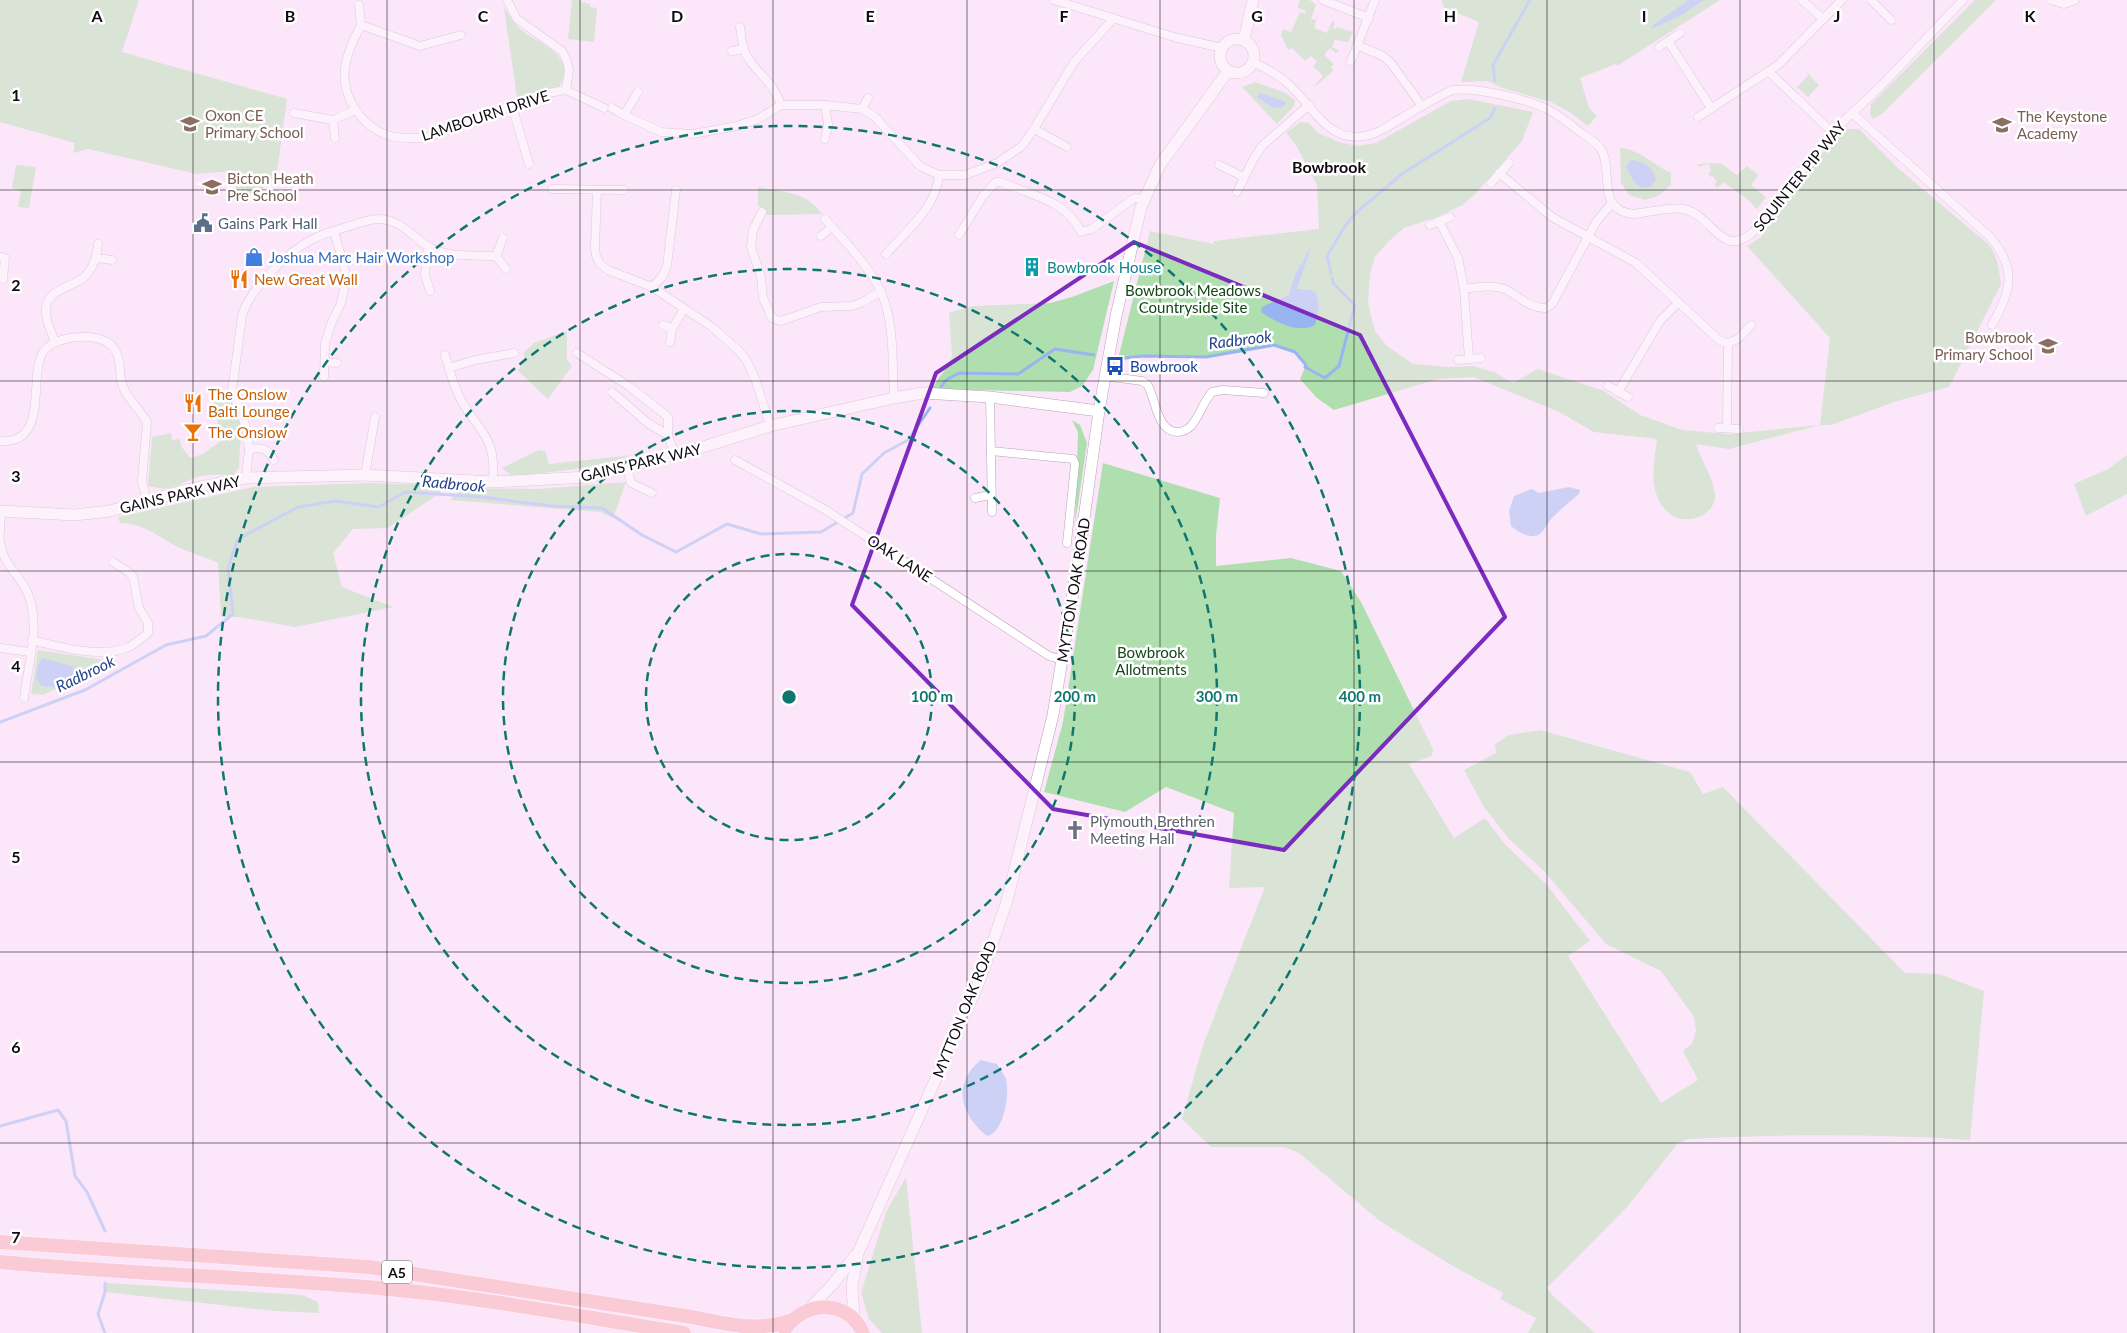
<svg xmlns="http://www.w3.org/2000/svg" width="2127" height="1333" font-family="Lato,sans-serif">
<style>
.green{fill:#afdfae}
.water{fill:#98b5f1}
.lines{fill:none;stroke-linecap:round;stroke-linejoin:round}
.stream{stroke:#98b5f1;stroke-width:3}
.street-casing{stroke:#b7a3b4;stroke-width:9}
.secondary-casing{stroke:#b7a3b4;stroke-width:12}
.highway-casing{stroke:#fff;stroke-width:15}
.street{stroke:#fff;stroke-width:8}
.secondary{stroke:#fff;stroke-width:11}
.highway{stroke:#f8a9a9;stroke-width:14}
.marked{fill:none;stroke:#7b2cbf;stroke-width:4;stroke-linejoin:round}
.grid{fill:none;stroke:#100a10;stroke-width:1;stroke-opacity:0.55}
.ring{fill:none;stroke:#0f766e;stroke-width:2.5;stroke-dasharray:9 6}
.labels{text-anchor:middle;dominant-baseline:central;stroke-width:5;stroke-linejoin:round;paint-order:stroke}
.shield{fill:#fff;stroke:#585458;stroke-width:1}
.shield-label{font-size:14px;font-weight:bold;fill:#100a10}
.education-label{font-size:15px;fill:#785e54;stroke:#fff;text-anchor:start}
.street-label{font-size:15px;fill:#100a10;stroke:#fff}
.service-label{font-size:15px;fill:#4e5e75;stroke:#fff;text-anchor:start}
.shop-label{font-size:15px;fill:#366cbe;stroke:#fff;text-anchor:start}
.culture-label{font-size:15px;fill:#0d838f;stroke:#fff;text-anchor:start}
.food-label{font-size:15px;fill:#c56008;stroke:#fff;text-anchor:start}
.park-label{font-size:15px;fill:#114815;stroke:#fff}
.transit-label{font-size:15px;fill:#164399;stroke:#fff;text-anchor:start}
.worship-label{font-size:15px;fill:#5b616d;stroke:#fff;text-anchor:start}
.neighbourhood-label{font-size:16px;font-weight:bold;fill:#100a10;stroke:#fff}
.water-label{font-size:16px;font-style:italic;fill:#264289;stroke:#fff}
.grid-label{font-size:16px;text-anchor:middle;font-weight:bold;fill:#100a10;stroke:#fff;stroke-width:5;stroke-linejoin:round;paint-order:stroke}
.centre{fill:#0f766e;stroke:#fff;stroke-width:2.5}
.ring-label{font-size:15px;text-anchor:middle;font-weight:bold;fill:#0f766e;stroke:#fff;stroke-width:5;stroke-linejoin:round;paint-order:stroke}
</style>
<rect width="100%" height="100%" fill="#fce7fa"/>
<!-- green -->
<g class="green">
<polygon points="0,0 139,0 122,52 287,99 277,172 259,193 237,195 234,171 197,174 88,149 73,153 75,143 0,122"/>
<polygon points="572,0 581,0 581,2 590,4 590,7 597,8 594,42 568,39"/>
<polygon points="1300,0 1310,0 1316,5 1311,19 1315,20 1318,14 1314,28 1327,33 1332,21 1335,22 1333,28 1336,29 1337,27 1353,32 1348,42 1335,40 1332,47 1339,50 1336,53 1330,48 1324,55 1334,64 1331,67 1334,70 1316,86 1315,85 1323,76 1313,66 1317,62 1311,56 1305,61 1292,48 1288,50 1281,35 1283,29 1291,32 1300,12 1305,14 1306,11 1297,7"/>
<polygon points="1442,0 1720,0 1617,66 1616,64 1580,78 1589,108 1597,116 1588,126 1568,111 1551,102 1502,88 1487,81 1461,82 1479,22 1444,8"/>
<polygon points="1975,0 1996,0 1883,113 1873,119 1870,114 1871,104"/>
<path d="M504,8C509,15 514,24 521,30C539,44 579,56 559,87L517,98Z"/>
<polygon points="1806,72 1819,85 1808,97 1797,87 1808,76"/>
<polygon points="1255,82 1284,92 1295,100 1294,106 1277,124 1242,87"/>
<path d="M1468,99L1533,112L1522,141L1476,193L1463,205L1434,218L1404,228L1388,242L1375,257L1370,274L1368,303L1371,316L1375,331L1387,346L1413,364L1450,367L1473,366L1494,372L1513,383L1538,369L1604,391L1640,415L1682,430L1728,434L1820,425L1830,338L1747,246L1761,237L1807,172L1836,137L1844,129H1859L1899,169L1988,244L1994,253L1998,264L2001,284L1949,387L1897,401L1831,425H1820L1729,449L1696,444C1701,460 1713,477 1715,494C1716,515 1690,525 1673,516C1666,512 1660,504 1657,496C1650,478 1655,458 1657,439L1594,432L1559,412L1474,377L1438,379L1334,410L1317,398L1300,379L1306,365L1295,352L1274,345L1206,357L1143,356L1118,359L1150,231L1214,244V241L1319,229L1317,185L1296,145L1286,133L1300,122L1309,123L1318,133L1339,142L1357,146L1376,143L1451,101Z"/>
<path d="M1620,148C1638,148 1655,166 1671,173V185L1658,196L1645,200L1629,195L1621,183Z"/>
<polygon points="1712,163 1722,164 1737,175 1747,166 1759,175 1751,185 1766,197 1757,209 1746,198 1723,182 1718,188 1714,184 1717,182 1713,176 1710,177 1708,173 1711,172 1709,164 1698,167 1698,164"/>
<polygon points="16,165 36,167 29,208 18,207 21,191 12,188"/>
<path d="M758,187C782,192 808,192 822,214L767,215L758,205Z"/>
<polygon points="1114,281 1093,370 1082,386 1070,392 931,389 947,367 952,356 949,313 972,306 1050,303 1072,297"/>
<polygon points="567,331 567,360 572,366 548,399 518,371 524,360 524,352 534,343"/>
<path d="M229,393L244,429L240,446L239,468L233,475C223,475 210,474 201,476C176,483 177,493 148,486L152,437L171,433L172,440L180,439L181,446L190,458L203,454L222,440L212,399Z"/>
<polygon points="1072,420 1080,425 1087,443 1075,525 1078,432"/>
<path d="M539,450L545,451L549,464L633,455C594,469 553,472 512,476L502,468Z"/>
<polygon points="2127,455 2127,494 2086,516 2074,484 2108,469"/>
<path d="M1103,463L1220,498L1216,536V566L1291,558L1341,571L1361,602L1433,749L1432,756L1409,764L1454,838L1485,818L1504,843L1547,885L1590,941L1568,956L1661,1103L1698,1080L1683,1051L1692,1044L1696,1031L1694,1017L1661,971L1606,944L1544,871L1509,839L1484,807L1464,770L1496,753L1495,744L1509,735L1540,730L1690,772L1703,794L1723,787L1905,973L1939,974L1984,991L1970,1140C1876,1134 1782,1134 1688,1139L1678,1143L1627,1207L1547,1288L1553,1296L1595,1333H1528L1536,1318L1500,1299L1503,1293L1451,1265L1380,1221L1299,1153L1284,1147H1211L1182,1119L1203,1045L1265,887L1229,888L1234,813L1166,787L1125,812L1044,792L1063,722Z"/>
<polygon points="626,482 613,518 600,512 450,500 462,488 538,489"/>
<path d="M369,483L442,485L440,493L388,528L353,529L333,553L342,587L393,607L295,627L239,617H221L218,563C205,557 190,553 178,547C156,536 146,524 120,523L118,517L253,487Z"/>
<polygon points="38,650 112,661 43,695 31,694"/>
<polygon points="906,1177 922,1333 882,1333 869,1319 861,1293 886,1212"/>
<polygon points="105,1283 302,1295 318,1302 319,1313 275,1311 105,1292"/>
</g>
<!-- water -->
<g class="water">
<polygon points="1689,0 1704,0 1680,16 1651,29 1654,24"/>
<polygon points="1261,93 1286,102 1285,105 1281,108 1272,107 1258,98 1258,95"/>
<path d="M1633,160C1644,162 1654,168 1656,180L1650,187L1642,188L1634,182L1626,167L1630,161Z"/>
<path d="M1311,247L1297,289L1310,290L1316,293L1319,307L1315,325C1298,334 1276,322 1261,312L1262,307L1289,295L1295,275Z"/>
<path d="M1569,487L1580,490L1579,494C1570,501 1561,509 1552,518C1548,522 1546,527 1543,531C1534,542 1519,533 1511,526L1509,511L1514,496L1532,489L1539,493Z"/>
<polygon points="42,658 72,666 76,673 53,687 42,686 36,679 38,665"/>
<path d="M981,1060L997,1064C1000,1069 1004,1074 1006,1079C1010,1093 1004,1133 987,1136C961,1115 951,1084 981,1060Z"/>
</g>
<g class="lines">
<!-- stream -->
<g class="stream">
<polyline points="1495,81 1493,65 1530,0"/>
<polyline points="1331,273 1327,256 1345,226 1358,211 1402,174 1490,118 1495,108"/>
<polyline points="1118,359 1143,356 1206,357 1274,345 1295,352 1306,365 1305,367 1325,378 1339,366 1355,305 1333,283 1332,278"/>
<polyline points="941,387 946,380 959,373 1018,374 1055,349 1094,355"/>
<polyline points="0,722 85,690 166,645 206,636 233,614 228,568 238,539 298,507 335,501 379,507 405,492 482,497 551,506 602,508 642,535 676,552 727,524 761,534 821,532 853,513 862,474 884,453 908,440 930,408"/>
<polyline points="0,1126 58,1110 66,1121 75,1176 87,1192 105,1231"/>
<polyline points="105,1283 105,1292 98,1314 105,1333"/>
</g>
<!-- street casing -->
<g class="street-casing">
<g id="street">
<polyline points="1054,0 1174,37 1222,48"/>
<polyline points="1323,0 1369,18"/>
<polyline points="1802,0 1823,19"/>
<polyline points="1871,0 1891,20"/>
<polyline points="2051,0 2064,4 2075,0"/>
<polyline points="359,5 361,25 420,46 461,35"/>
<path d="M361,25C354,38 347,53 345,68C341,97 363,129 391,136C402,139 414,138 426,138L542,94L566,90L569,70L567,61L562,51L517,19L507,0"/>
<path d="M740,27C742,39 742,51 750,61C763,79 773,82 781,105"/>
<polyline points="1668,41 1711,108"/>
<polyline points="1359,46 1383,56 1391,63 1422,106"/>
<polyline points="1659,47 1680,33"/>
<polyline points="732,51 744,49"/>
<polyline points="1351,61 1375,0"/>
<path d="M1253,62C1264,68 1276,73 1286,82C1315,106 1329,150 1375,133C1384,130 1393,123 1402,118C1418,108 1435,98 1452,90C1476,87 1527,99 1549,110C1560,116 1570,124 1580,132C1587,137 1596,142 1601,149C1614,171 1595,210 1633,214C1649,213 1668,206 1684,209C1715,216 1722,265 1758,227L1832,132L1880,87L1963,0"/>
<polyline points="1769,72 1832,132"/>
<polyline points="566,90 604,108"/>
<polyline points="638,92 624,115 661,132 693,134 737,126 758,119 781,105 825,105 862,109 875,117 920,166 939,175 965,175 997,163 1022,146 1034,129 1074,62 1114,18"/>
<polyline points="512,106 529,164"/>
<polyline points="612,108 624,115"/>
<polyline points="862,109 868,98"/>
<polyline points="294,113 333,120"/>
<path d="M1852,113L1989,236C2018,269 2011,290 1992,325"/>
<polyline points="1698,117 1778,65 1842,0"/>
<polyline points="1034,129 1067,147"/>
<polyline points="335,138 333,120 355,110"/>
<polyline points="825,139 828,124 825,105"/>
<polyline points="1219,165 1244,177"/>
<polyline points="1499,173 1552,217 1636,263 1720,341 1728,343 1738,339 1751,325"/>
<polyline points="1491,183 1509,163"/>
<polyline points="552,189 624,190"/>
<polyline points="597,191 595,248 596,256 600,264 608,270 652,287 712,327 738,350 747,361 756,381 770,426"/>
<polyline points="1237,192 1253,160 1262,146 1309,105"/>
<polyline points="762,212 753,230 751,247 761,277 763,298 772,318 781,321 821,307 852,306 863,302 881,291"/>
<path d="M825,219C843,239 870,267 881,292C895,324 892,363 894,398"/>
<polyline points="1439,221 1458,258 1464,289 1469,359"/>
<polyline points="1430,225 1450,217"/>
<path d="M959,235L983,196L996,182H1001C1032,196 1065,199 1081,232L1092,229L1134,198L1145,199"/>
<polyline points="821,236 832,227"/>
<polyline points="503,238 496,256 506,269"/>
<polyline points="428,246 425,275 430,291"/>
<path d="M886,254C907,230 936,208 939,175"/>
<polyline points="0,257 5,258 3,279"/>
<polyline points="96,258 112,260"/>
<polyline points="652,287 662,277 667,266 676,190"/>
<path d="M1464,289C1478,287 1493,284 1507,290C1520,297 1530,309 1546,308L1552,304L1596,222L1612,203"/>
<polyline points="663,325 672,329"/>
<path d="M55,342C52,333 46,323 46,313C44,289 69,289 83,278C93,270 97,256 98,244"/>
<polyline points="670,342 672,329 684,309"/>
<polyline points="577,353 630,387 668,417 668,435 674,454"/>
<path d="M445,355C450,371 454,388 462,402C483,436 496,438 493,482"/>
<polyline points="1458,360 1481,358"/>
<polyline points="325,362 337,363"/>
<polyline points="449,368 475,360 514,353"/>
<path d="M1105,376L1142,381L1147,384C1156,398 1156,431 1177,432C1183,432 1187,430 1191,426C1200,416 1203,402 1212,392L1223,390L1264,393"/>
<polyline points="324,377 325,344 331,324 341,303 347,277 334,231"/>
<polyline points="1608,386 1628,397"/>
<polyline points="612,392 649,424 668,435"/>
<polyline points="1618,392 1660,321 1678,303"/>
<polyline points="990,397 992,512"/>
<polyline points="1718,428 1739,429"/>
<polyline points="1727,428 1728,343"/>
<path d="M0,441C50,445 28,376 43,352C51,341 69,337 81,337C92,336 106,339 113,347C121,357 119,368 121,380C124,397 139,407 147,422L142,481L147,501"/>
<path d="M249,449C262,447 267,448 274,460"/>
<polyline points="991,451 1073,459 1075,464 1067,543"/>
<polyline points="735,460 824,509 1049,656 1063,660"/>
<polyline points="627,467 631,483 652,493"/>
<polyline points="365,475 375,417"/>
<path d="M246,478L249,449L246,427L232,391L242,316C249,289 289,251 313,239C324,233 335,231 346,227C357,224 368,219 379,219C402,220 412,237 429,247C449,258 474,255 496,256"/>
<polyline points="975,498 990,495"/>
<polyline points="0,533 1,511"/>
<path d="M0,539C2,566 19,572 28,594C41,625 28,665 24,698"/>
<path d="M32,640C59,647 103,659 129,647C136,643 142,638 148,633V623L139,608L133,577L130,573L113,562"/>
<polyline points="0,648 30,652"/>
</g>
</g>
<!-- secondary casing -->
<g class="secondary-casing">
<g id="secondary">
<circle cx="1237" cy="56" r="17"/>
<polyline points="1244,40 1253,0"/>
<polyline points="0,511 75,515 110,511 186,490 246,478 365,475 493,482 588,477 703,447 770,426 894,398 923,393 990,397 1099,411"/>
<polyline points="809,1309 833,1284 855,1256"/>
<polyline points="854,1319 852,1286 858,1253 979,982 1007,901 1053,715 1078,561 1099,411 1116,316 1141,207 1160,165 1228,71"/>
</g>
</g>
<!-- highway casing -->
<g class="highway-casing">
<g id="highway">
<path d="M0,1242L369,1267L692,1317C726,1324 757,1332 790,1321"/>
<path d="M0,1262C126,1274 252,1277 378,1288C481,1297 582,1317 684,1333"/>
<path d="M785,1329C805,1300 848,1299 863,1333"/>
</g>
</g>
<!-- street -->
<use href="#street" class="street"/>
<!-- secondary -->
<use href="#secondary" class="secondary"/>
<!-- highway -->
<use href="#highway" class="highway"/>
</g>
<!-- marked area -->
<path d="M0 0H2127V1333H0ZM1134,242L1360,335L1505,617L1284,850L1053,809L852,605L936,373Z" fill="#fce7fa" fill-opacity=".55" fill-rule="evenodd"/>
<path class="marked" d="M1134,242L1360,335L1505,617L1284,850L1053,809L852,605L936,373Z"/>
<!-- grid -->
<path class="grid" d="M193,0V1333M387,0V1333M580,0V1333M773,0V1333M967,0V1333M1160,0V1333M1354,0V1333M1547,0V1333M1740,0V1333M1934,0V1333M0,190H2127M0,381H2127M0,571H2127M0,762H2127M0,952H2127M0,1143H2127"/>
<!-- distance rings -->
<g class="ring">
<circle cx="789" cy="697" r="143"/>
<circle cx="789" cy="697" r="286"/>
<circle cx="789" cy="697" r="428"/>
<circle cx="789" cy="697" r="571"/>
</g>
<!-- icons -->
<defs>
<g id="school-bare" transform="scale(1.5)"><path d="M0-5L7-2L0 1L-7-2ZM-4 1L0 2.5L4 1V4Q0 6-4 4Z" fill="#8d6e63" stroke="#fff" stroke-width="2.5" paint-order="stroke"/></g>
<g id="civic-bare" transform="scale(1.5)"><path d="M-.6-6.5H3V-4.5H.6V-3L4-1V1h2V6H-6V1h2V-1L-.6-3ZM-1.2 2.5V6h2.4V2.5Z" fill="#5c6f8a" stroke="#fff" stroke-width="2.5" paint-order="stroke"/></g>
<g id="shop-bare" transform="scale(1.5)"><path d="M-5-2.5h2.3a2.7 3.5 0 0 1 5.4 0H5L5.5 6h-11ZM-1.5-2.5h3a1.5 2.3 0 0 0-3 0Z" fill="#3f7fe0" stroke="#fff" stroke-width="2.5" paint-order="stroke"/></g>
<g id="building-bare" transform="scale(1.5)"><path d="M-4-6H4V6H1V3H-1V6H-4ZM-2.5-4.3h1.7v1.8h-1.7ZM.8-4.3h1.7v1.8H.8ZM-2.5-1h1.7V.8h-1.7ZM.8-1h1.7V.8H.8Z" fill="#0f9aa8" stroke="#fff" stroke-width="2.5" paint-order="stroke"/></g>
<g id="restaurant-bare" transform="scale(1.5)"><path d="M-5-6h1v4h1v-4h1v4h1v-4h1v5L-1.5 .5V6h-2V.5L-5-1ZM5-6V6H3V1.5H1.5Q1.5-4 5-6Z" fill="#e8710a" stroke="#fff" stroke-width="2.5" paint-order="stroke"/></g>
<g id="bus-bare" transform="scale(1.5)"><path d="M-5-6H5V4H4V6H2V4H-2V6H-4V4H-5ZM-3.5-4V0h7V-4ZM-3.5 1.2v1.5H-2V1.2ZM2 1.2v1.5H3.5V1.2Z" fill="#1a4fb4" stroke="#fff" stroke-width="2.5" paint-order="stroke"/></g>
<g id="bar-bare" transform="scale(1.5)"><path d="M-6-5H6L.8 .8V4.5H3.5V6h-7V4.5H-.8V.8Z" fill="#e8710a" stroke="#fff" stroke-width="2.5" paint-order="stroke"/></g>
<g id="church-bare" transform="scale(1.5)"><path d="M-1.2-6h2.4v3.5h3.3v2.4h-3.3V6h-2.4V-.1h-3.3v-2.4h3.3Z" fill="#6b7280" stroke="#fff" stroke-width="2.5" paint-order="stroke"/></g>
</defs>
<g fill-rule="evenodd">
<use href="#school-bare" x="190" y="124"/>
<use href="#school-bare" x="2002" y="125"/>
<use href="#school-bare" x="212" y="187"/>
<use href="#civic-bare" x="203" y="223"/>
<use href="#shop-bare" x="254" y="257"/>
<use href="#building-bare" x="1032" y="267"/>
<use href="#restaurant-bare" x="239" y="279"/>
<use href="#school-bare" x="2048" y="346"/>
<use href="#bus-bare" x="1115" y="366"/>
<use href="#restaurant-bare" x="193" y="403"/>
<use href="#bar-bare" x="193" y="432"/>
<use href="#church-bare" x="1075" y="830"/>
</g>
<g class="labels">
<!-- shield labels -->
<rect class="shield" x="382" y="1260.5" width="30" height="23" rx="4"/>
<g class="shield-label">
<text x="397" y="1272">A5</text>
</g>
<!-- education labels -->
<g class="education-label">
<text x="205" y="115">Oxon CE<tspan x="205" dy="17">Primary School</tspan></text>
<text x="2017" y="116">The Keystone<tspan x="2017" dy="17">Academy</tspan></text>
<text x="227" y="178">Bicton Heath<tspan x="227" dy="17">Pre School</tspan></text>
<text x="2033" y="337" text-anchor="end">Bowbrook<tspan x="2033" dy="17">Primary School</tspan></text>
</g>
<!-- street labels -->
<g class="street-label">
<text transform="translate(485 115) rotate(-18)">LAMBOURN DRIVE</text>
<text transform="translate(1799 176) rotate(-51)">SQUINTER PIP WAY</text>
<text transform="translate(641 462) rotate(-13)">GAINS PARK WAY</text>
<text transform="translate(180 494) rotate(-13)">GAINS PARK WAY</text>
<text transform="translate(900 558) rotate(33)">OAK LANE</text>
<text transform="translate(1073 590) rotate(-81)">MYTTON OAK ROAD</text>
<text transform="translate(964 1009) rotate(-68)">MYTTON OAK ROAD</text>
</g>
<!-- service labels -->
<g class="service-label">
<text x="218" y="223">Gains Park Hall</text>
</g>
<!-- shop labels -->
<g class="shop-label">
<text x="269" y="257">Joshua Marc Hair Workshop</text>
</g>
<!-- culture labels -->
<g class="culture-label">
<text x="1047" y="267">Bowbrook House</text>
</g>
<!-- food labels -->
<g class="food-label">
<text x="254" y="279">New Great Wall</text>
<text x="208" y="394">The Onslow<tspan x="208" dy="17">Balti Lounge</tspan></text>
<text x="208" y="432">The Onslow</text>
</g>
<!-- park labels -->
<g class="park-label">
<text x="1193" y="290">Bowbrook Meadows<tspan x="1193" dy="17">Countryside Site</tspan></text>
<text x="1151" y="652">Bowbrook<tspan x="1151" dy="17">Allotments</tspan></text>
</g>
<!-- transit labels -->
<g class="transit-label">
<text x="1130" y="366">Bowbrook</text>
</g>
<!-- worship labels -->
<g class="worship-label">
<text x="1090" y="821">Plymouth Brethren<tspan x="1090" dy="17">Meeting Hall</tspan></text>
</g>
<!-- neighbourhood labels -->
<g class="neighbourhood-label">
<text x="1329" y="166">Bowbrook</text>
</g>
<!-- water labels -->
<g class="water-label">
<text transform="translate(1240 339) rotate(-7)">Radbrook</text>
<text transform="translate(454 483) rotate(5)">Radbrook</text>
<text transform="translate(85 673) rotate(-26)">Radbrook</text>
</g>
</g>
<g class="grid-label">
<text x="97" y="22">A</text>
<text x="290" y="22">B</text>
<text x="483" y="22">C</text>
<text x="677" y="22">D</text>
<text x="870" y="22">E</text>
<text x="1064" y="22">F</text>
<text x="1257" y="22">G</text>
<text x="1450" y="22">H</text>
<text x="1644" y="22">I</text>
<text x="1837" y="22">J</text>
<text x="2030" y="22">K</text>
<text x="16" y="101">1</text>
<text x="16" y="291">2</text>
<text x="16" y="482">3</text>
<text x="16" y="672">4</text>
<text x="16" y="863">5</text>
<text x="16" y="1053">6</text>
<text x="16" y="1243">7</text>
</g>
<circle cx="789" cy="697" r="8" class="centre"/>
<g class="ring-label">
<text x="932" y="702">100 m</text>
<text x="1075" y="702">200 m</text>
<text x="1217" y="702">300 m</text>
<text x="1360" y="702">400 m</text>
</g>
</svg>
